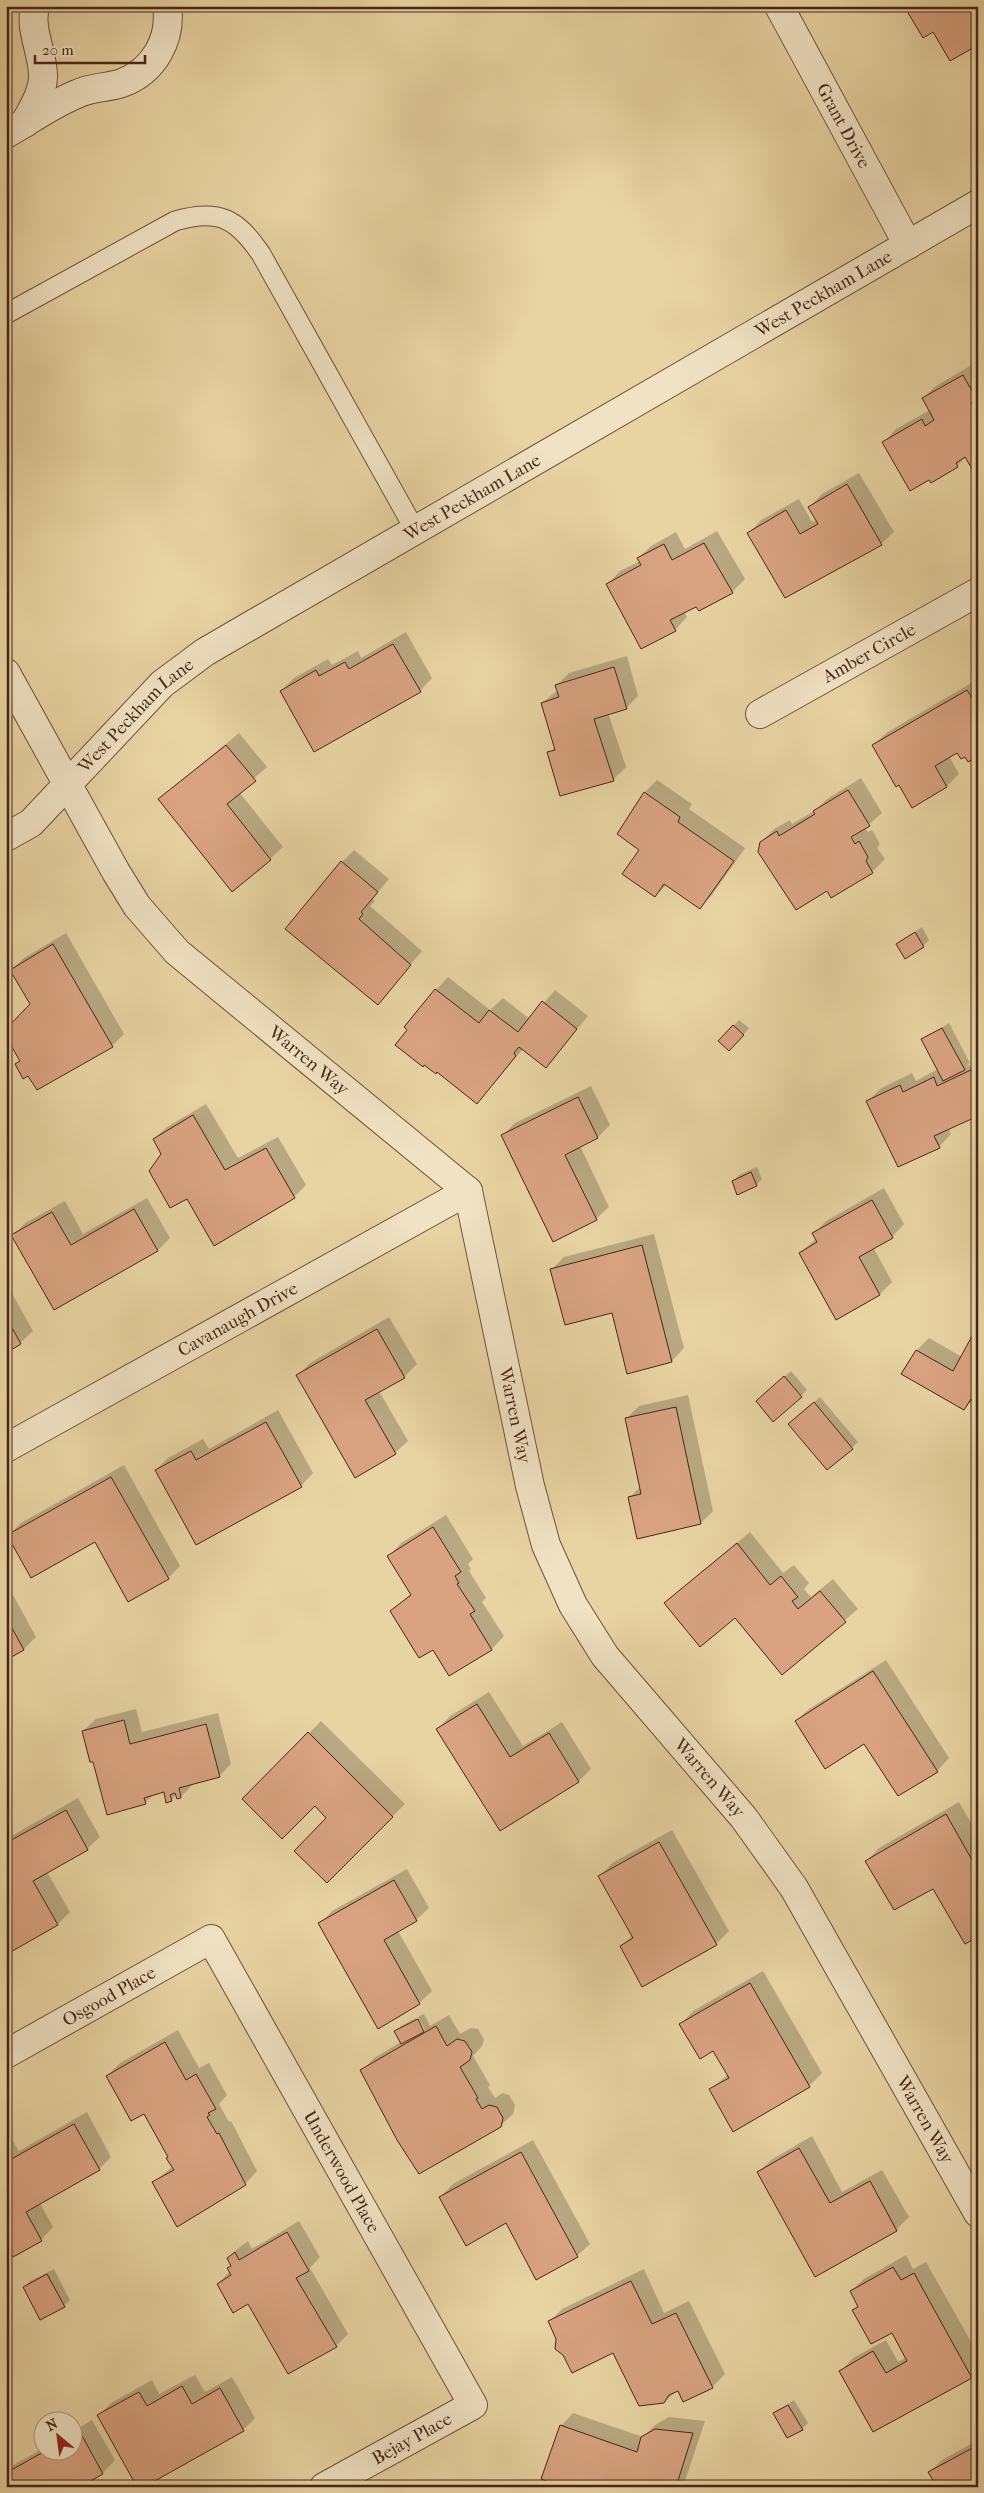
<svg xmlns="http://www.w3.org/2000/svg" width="984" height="2493" font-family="'IM FELL French Canon',serif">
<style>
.shadow{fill:#0003}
.building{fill:#d9a381;stroke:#472618}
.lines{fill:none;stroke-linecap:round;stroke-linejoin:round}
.service-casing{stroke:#6f513a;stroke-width:21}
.minor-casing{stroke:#6f513a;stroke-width:30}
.tertiary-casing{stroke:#6f513a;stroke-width:30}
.service{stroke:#f0e2c3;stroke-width:19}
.minor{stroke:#f0e2c3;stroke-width:28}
.tertiary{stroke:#f0e2c3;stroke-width:28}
.labels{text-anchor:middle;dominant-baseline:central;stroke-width:5;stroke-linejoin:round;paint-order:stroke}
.street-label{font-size:18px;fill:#472618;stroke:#f0e2c3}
</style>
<rect width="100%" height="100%" fill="#e8d3a2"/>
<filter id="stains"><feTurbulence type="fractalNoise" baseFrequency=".004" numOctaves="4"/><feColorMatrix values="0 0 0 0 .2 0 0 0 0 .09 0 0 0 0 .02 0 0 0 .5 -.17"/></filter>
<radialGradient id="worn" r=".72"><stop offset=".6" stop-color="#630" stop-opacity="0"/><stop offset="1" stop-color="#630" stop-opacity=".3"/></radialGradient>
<!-- shadow -->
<g class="shadow">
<polygon points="975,363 978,367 978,476 966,457 957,466 884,442 896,429 930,410 923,398 936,386"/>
<polygon points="859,473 894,532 881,544 749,533 761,520 799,499 812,522 817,520 809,507 822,494"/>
<polygon points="717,531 745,579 732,592 684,612 687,617 675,630 608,584 620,571 640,561 638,558 651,546 676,532 685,549"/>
<polygon points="406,632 432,678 420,691 281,691 294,678 328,659 332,665 358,651 361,658"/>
<polygon points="627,656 638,696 626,708 608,713 626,767 613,780 549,753 555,747 542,703 558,690 557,685 569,673"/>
<polygon points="978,679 978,754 966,755 958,751 949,756 959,774 947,786 912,806 874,745 886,733"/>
<polygon points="239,733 267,767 239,792 283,847 270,859 160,799"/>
<polygon points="861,778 882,813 865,828 868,832 872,830 880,844 877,848 885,859 872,872 831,896 828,889 761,842 774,829 790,820 792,824 816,810 827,799"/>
<polygon points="657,780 692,804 689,809 745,848 712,895 700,908 667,884 655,896 641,850 645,792"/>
<polygon points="354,850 389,879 372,899 375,901 370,906 422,951 377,1004 342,862"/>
<polygon points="922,927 929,940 923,946 897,944"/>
<polygon points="66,933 124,1034 112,1046 29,1074 16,1064 21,1060 31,1004 11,970 24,958"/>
<polygon points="448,977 490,1010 503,998 530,1019 555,990 588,1016 546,1066 523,1049 477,1102 409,1030 436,990"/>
<polygon points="739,1020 749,1028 735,1044 719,1041"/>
<polygon points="949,1023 970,1063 966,1067 970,1065 978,1082 948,1128 951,1134 939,1147 868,1101 880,1089 912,1073 916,1081 938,1069 923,1040"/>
<polygon points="978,1061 978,1076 972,1064"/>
<polygon points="591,1086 610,1125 598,1137 580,1146 609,1207 596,1219 502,1136 515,1123"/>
<polygon points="206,1104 238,1158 278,1137 306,1185 294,1197 163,1154 154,1139 167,1127"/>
<polygon points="757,1167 762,1179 756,1185 733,1181 739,1175"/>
<polygon points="884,1188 904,1224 892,1237 873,1247 892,1282 880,1294 800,1253 817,1238 814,1233 826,1221"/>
<polygon points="147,1198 170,1238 158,1250 54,1309 13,1236 25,1223 65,1201 83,1234"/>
<polygon points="654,1234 684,1348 672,1361 612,1311 552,1269 564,1257"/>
<polygon points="10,1290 33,1331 20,1343 6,1351 6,1292"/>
<polygon points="389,1317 417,1364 404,1377 379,1391 408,1441 395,1453 298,1375 310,1363"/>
<polygon points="978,1333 977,1405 973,1400 964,1409 903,1374 917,1350 929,1338 962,1357"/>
<polygon points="791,1371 807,1390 801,1396 764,1395"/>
<polygon points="688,1395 713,1511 701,1523 630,1497 640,1487 626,1419 639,1406"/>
<polygon points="820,1397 858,1442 827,1469 796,1418"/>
<polygon points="278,1410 313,1473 301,1486 156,1470 168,1458 203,1439 209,1449"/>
<polygon points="124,1465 180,1566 168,1578 95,1540 8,1536 21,1523"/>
<polygon points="446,1515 473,1559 468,1564 471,1569 469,1571 486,1598 482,1602 504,1636 492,1649 449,1675 433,1648 391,1611 412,1593 389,1556 401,1543"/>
<polygon points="750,1532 783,1573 794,1565 809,1583 804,1589 811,1597 833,1579 858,1609 782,1673 736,1616 666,1603"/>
<polygon points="6,1582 36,1637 24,1649 6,1659"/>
<polygon points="886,1660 949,1758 937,1771 864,1742 796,1721 809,1709"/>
<polygon points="489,1692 523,1746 562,1722 591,1769 579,1781 501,1829 438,1729 450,1716"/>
<polygon points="136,1709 142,1732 218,1713 231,1764 219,1776 193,1784 181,1797 177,1794 171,1800 165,1791 155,1793 145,1803 94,1761 83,1731 96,1719"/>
<polygon points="321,1721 405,1804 327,1882 328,1818 315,1805 244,1799"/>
<polygon points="78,1798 100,1837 87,1849 47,1872 70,1912 58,1924 9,1952 6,1947 6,1839"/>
<polygon points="959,1802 978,1835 978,1935 934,1887 867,1861 879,1848"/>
<polygon points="672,1830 729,1931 716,1944 621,1946 633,1935 600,1876 612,1863"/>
<polygon points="407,1869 429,1908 416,1920 398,1931 432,1991 419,2003 320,1923 332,1911"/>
<polygon points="763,1971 822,2073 809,2086 734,2130 711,2089 728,2074 714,2050 681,2024 693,2011"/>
<polygon points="424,2014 430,2026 449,2015 460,2034 471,2028 478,2029 484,2039 482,2046 473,2056 490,2085 488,2087 495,2098 503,2093 509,2095 515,2105 513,2114 500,2126 362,2071 374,2058 401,2042 395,2032 401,2026 416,2018 422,2030 425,2030 418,2017"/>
<polygon points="178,2030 199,2068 209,2063 227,2095 219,2104 229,2122 231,2121 257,2171 245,2184 153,2183 173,2166 144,2112 107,2076 120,2063"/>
<polygon points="87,2112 111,2157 99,2169 40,2203 53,2227 41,2240 6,2242 6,2142 12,2139 19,2151"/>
<polygon points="812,2136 842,2192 882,2170 909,2217 896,2230 816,2275 759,2172 771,2160"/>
<polygon points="533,2140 590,2244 577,2256 506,2222 440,2197 453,2184"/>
<polygon points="299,2221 320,2257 310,2268 348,2334 336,2346 249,2302 218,2284 230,2271 228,2268 232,2265 228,2258 241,2246 248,2241 252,2249"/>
<polygon points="906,2255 913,2269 926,2262 978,2354 978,2370 971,2377 874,2431 841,2371 853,2358 886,2340 898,2362 907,2357 892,2331 854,2310 859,2305 851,2291 864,2279"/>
<polygon points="54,2269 70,2300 64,2306 24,2287 30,2281"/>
<polygon points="644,2269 664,2313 689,2301 725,2374 712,2387 678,2390 664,2402 613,2352 558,2339 550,2321 562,2309"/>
<polygon points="195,2375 205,2392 232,2377 255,2418 243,2430 99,2415 111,2403 152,2380 159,2394"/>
<polygon points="794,2400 808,2423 802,2429 774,2413"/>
<polygon points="573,2413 643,2437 655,2425 669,2417 705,2421 683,2487 567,2487 561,2426"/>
<polygon points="92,2420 115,2460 103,2473 78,2487 6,2487 6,2469 42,2449 42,2450 72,2450 72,2432"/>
<polygon points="978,2440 978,2487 930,2472 942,2460"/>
</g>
<!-- building -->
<g class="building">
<polygon points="904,6 978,6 978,45 950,61 933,32 923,38"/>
<polygon points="963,375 977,400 971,403 978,414 978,479 965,457 956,463 958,467 931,483 929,480 910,491 882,442 922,419 925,426 934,420 922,398"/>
<polygon points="847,484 882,545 785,598 747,533 786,510 800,534 818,524 808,507"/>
<polygon points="704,543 733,593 699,611 696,607 670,620 676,631 641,649 606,584 641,565 637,558 664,544 672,560"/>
<polygon points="393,644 421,692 314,752 280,691 316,670 319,676 345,662 349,669"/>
<polygon points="614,667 627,709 594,719 614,781 560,796 547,752 555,750 541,703 559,697 555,685"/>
<polygon points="967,690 978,707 978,756 968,762 965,757 961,759 957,753 935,766 947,787 912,808 899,785 896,787 872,745"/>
<polygon points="226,745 256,781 227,804 271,860 232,892 158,799"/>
<polygon points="848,790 870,826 851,837 855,844 859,841 868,857 866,861 873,873 831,898 827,891 796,910 758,852 760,842 777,831 779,836 815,814 813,811"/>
<polygon points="644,792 680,817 678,822 734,861 700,909 664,884 655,897 622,874 639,850 617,834"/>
<polygon points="341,861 378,892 361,912 363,914 359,919 411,965 378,1005 285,929"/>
<polygon points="915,932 924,947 905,959 896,944"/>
<polygon points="978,936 978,949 972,940"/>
<polygon points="53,944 113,1047 37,1090 28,1076 23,1079 15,1064 20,1061 6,1037 6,1029 30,1004 10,970"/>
<polygon points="435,989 479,1023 489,1010 518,1032 542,1001 577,1029 546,1068 519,1047 514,1053 516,1056 477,1104 437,1072 436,1074 424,1065 423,1067 395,1045 407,1030 404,1027"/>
<polygon points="733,1025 744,1035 729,1051 718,1041"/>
<polygon points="942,1028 965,1070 943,1081 921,1039"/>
<polygon points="973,1069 978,1079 978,1116 934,1136 940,1148 898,1167 866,1101 900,1085 903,1092 934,1077 937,1086"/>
<polygon points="578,1097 598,1138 565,1155 597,1220 553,1242 501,1135"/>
<polygon points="193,1115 225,1170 266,1148 295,1198 214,1246 187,1199 170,1208 149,1171 161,1154 153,1139"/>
<polygon points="751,1172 757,1186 737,1195 732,1181"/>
<polygon points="872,1200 893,1238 859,1257 880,1295 836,1320 799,1253 817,1242 812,1233"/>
<polygon points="134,1209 158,1251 54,1310 11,1235 52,1212 71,1245"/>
<polygon points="642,1245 672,1362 627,1374 612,1313 565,1325 550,1269"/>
<polygon points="6,1317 21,1344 6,1353"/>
<polygon points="377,1329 405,1378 365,1400 396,1454 355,1478 296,1375"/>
<polygon points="972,1336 978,1339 977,1407 971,1399 964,1410 901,1374 916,1350 953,1371"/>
<polygon points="784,1376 802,1397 773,1422 756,1401"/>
<polygon points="814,1402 853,1449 827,1470 788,1424"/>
<polygon points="676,1407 701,1524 637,1539 628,1497 641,1494 625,1418"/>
<polygon points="266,1422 302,1487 196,1545 155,1470 191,1451 196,1460"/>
<polygon points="111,1477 169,1579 128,1602 95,1542 31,1578 7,1535"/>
<polygon points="433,1527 461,1572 455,1576 459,1583 457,1584 475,1611 470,1614 492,1650 449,1676 433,1650 419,1658 390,1611 411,1595 387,1556"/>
<polygon points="737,1543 770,1585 781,1576 798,1597 792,1601 798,1609 820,1591 846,1622 782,1675 735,1618 700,1647 664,1603"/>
<polygon points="6,1617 24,1650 6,1660"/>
<polygon points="873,1671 938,1772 898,1796 864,1744 825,1769 795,1721"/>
<polygon points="477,1704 510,1757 549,1733 579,1782 500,1831 436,1729"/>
<polygon points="124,1720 130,1744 206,1724 220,1777 179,1788 181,1798 177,1799 175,1793 170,1795 172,1801 166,1803 164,1792 144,1798 146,1804 107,1815 93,1762 90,1762 82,1731"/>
<polygon points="308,1732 393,1817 327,1883 294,1851 326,1818 315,1806 282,1839 242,1799"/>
<polygon points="66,1810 88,1850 33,1881 58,1925 9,1953 6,1949 6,1843"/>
<polygon points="946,1814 972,1860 978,1857 978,1937 965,1944 933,1889 894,1910 865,1861"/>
<polygon points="659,1842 717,1945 642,1987 620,1946 633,1938 598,1876"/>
<polygon points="394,1880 417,1921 384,1940 420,2004 378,2029 318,1923"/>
<polygon points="750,1983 810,2087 733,2132 709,2089 729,2078 713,2051 700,2059 679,2024"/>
<polygon points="978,1992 978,2004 973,1995"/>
<polygon points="418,2019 424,2032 401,2044 394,2031"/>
<polygon points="436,2026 447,2046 457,2039 465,2041 472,2052 470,2060 460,2067 478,2098 476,2099 482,2109 489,2105 497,2107 503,2118 501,2127 419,2174 397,2140 360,2070"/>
<polygon points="165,2042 186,2080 196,2074 216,2109 208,2113 210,2115 207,2117 217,2134 219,2133 246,2185 177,2227 152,2182 174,2170 166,2158 168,2157 144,2114 131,2121 106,2076"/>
<polygon points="74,2124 100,2170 26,2212 42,2241 13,2257 6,2245 6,2162"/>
<polygon points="799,2148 830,2203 870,2181 897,2231 815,2277 757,2172"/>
<polygon points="521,2152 578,2257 536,2280 506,2223 466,2246 439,2197"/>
<polygon points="287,2232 309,2271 296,2278 337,2347 288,2374 248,2304 233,2313 217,2284 231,2275 227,2268 231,2266 227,2258 235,2252 239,2260"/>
<polygon points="893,2267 901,2280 914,2273 972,2378 873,2432 839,2371 873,2351 886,2373 907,2361 892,2333 871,2344 852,2310 858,2307 850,2291"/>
<polygon points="47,2274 65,2307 40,2320 23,2287"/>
<polygon points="631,2281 652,2324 676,2313 713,2388 683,2402 678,2391 669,2395 664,2403 639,2406 613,2353 572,2373 563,2355 555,2349 556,2339 548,2321"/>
<polygon points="182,2386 192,2404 220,2388 244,2431 144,2487 137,2487 97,2415 139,2392 147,2406"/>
<polygon points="788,2405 803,2430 787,2438 773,2413"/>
<polygon points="560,2425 637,2452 641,2437 655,2429 693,2433 676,2487 563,2487 541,2479"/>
<polygon points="80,2432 103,2474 80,2487 6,2487 6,2473 47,2450 72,2450 72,2436"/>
<polygon points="978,2445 978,2487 937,2487 928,2472"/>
</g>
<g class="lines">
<!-- service casing -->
<g class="service-casing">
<path id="service" d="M6,314L175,221C219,208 237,219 261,254L415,530"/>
</g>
<!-- minor casing -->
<g class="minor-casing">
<g id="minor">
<path id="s1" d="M779,6L908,245"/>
<path d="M25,123C32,109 43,93 43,76C43,52 29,30 35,6"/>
<path d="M6,134C29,121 52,104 77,94C91,87 107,88 122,83C154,71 172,39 167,6"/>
<path id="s2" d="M6,673L116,872L137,906L177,952L468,1191L530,1486L546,1545L573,1605L605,1656L744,1818L794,1888L978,2213"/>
<path id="s3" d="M760,714L978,592"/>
<path id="s4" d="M6,1448L468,1191"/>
<path id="s5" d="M6,2054L211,1939L473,2405L324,2487"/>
</g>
</g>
<!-- tertiary casing -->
<g class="tertiary-casing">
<g id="tertiary">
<path id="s6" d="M6,837L31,823L162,684L205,652L978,204"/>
</g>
</g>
<!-- service -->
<use href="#service" class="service"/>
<!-- minor -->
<use href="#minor" class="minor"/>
<!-- tertiary -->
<use href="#tertiary" class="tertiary"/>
</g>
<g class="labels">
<!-- street labels -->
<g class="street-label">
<text stroke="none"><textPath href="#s1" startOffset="136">Grant Drive</textPath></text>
<text stroke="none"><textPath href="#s6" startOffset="988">West Peckham Lane</textPath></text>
<text stroke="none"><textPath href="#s6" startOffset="582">West Peckham Lane</textPath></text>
<text stroke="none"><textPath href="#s3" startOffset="125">Amber Circle</textPath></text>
<text stroke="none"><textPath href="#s6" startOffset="179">West Peckham Lane</textPath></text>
<text stroke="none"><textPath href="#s2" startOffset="499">Warren Way</textPath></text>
<text stroke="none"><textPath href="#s4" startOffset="265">Cavanaugh Drive</textPath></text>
<text stroke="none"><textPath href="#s2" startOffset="934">Warren Way</textPath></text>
<text stroke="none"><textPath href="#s2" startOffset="1354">Warren Way</textPath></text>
<text stroke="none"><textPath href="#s5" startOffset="118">Osgood Place</textPath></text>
<text stroke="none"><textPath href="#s2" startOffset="1759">Warren Way</textPath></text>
<text stroke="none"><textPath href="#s5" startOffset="502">Underwood Place</textPath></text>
<text transform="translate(412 2439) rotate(-29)">Bejay Place</text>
</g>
</g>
<!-- margin -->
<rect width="984" height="2493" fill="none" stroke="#e8d3a2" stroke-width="25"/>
<rect x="8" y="8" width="969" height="2478" fill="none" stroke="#472618" stroke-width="2.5"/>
<rect x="12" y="12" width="959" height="2468" fill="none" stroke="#472618"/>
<!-- north arrow -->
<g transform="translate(58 2436) rotate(331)"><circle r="24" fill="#f0e2c3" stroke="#ac977f"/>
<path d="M0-4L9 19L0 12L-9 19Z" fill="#8f2418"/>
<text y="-8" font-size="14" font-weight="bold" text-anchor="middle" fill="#472618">N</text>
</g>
<!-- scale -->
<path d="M35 55v8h110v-8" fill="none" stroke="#472618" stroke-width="2.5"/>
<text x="42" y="55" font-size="15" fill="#472618" stroke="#f0e2c3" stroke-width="4" paint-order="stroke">20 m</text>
<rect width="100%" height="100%" filter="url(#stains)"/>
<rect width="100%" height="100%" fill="url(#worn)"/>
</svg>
